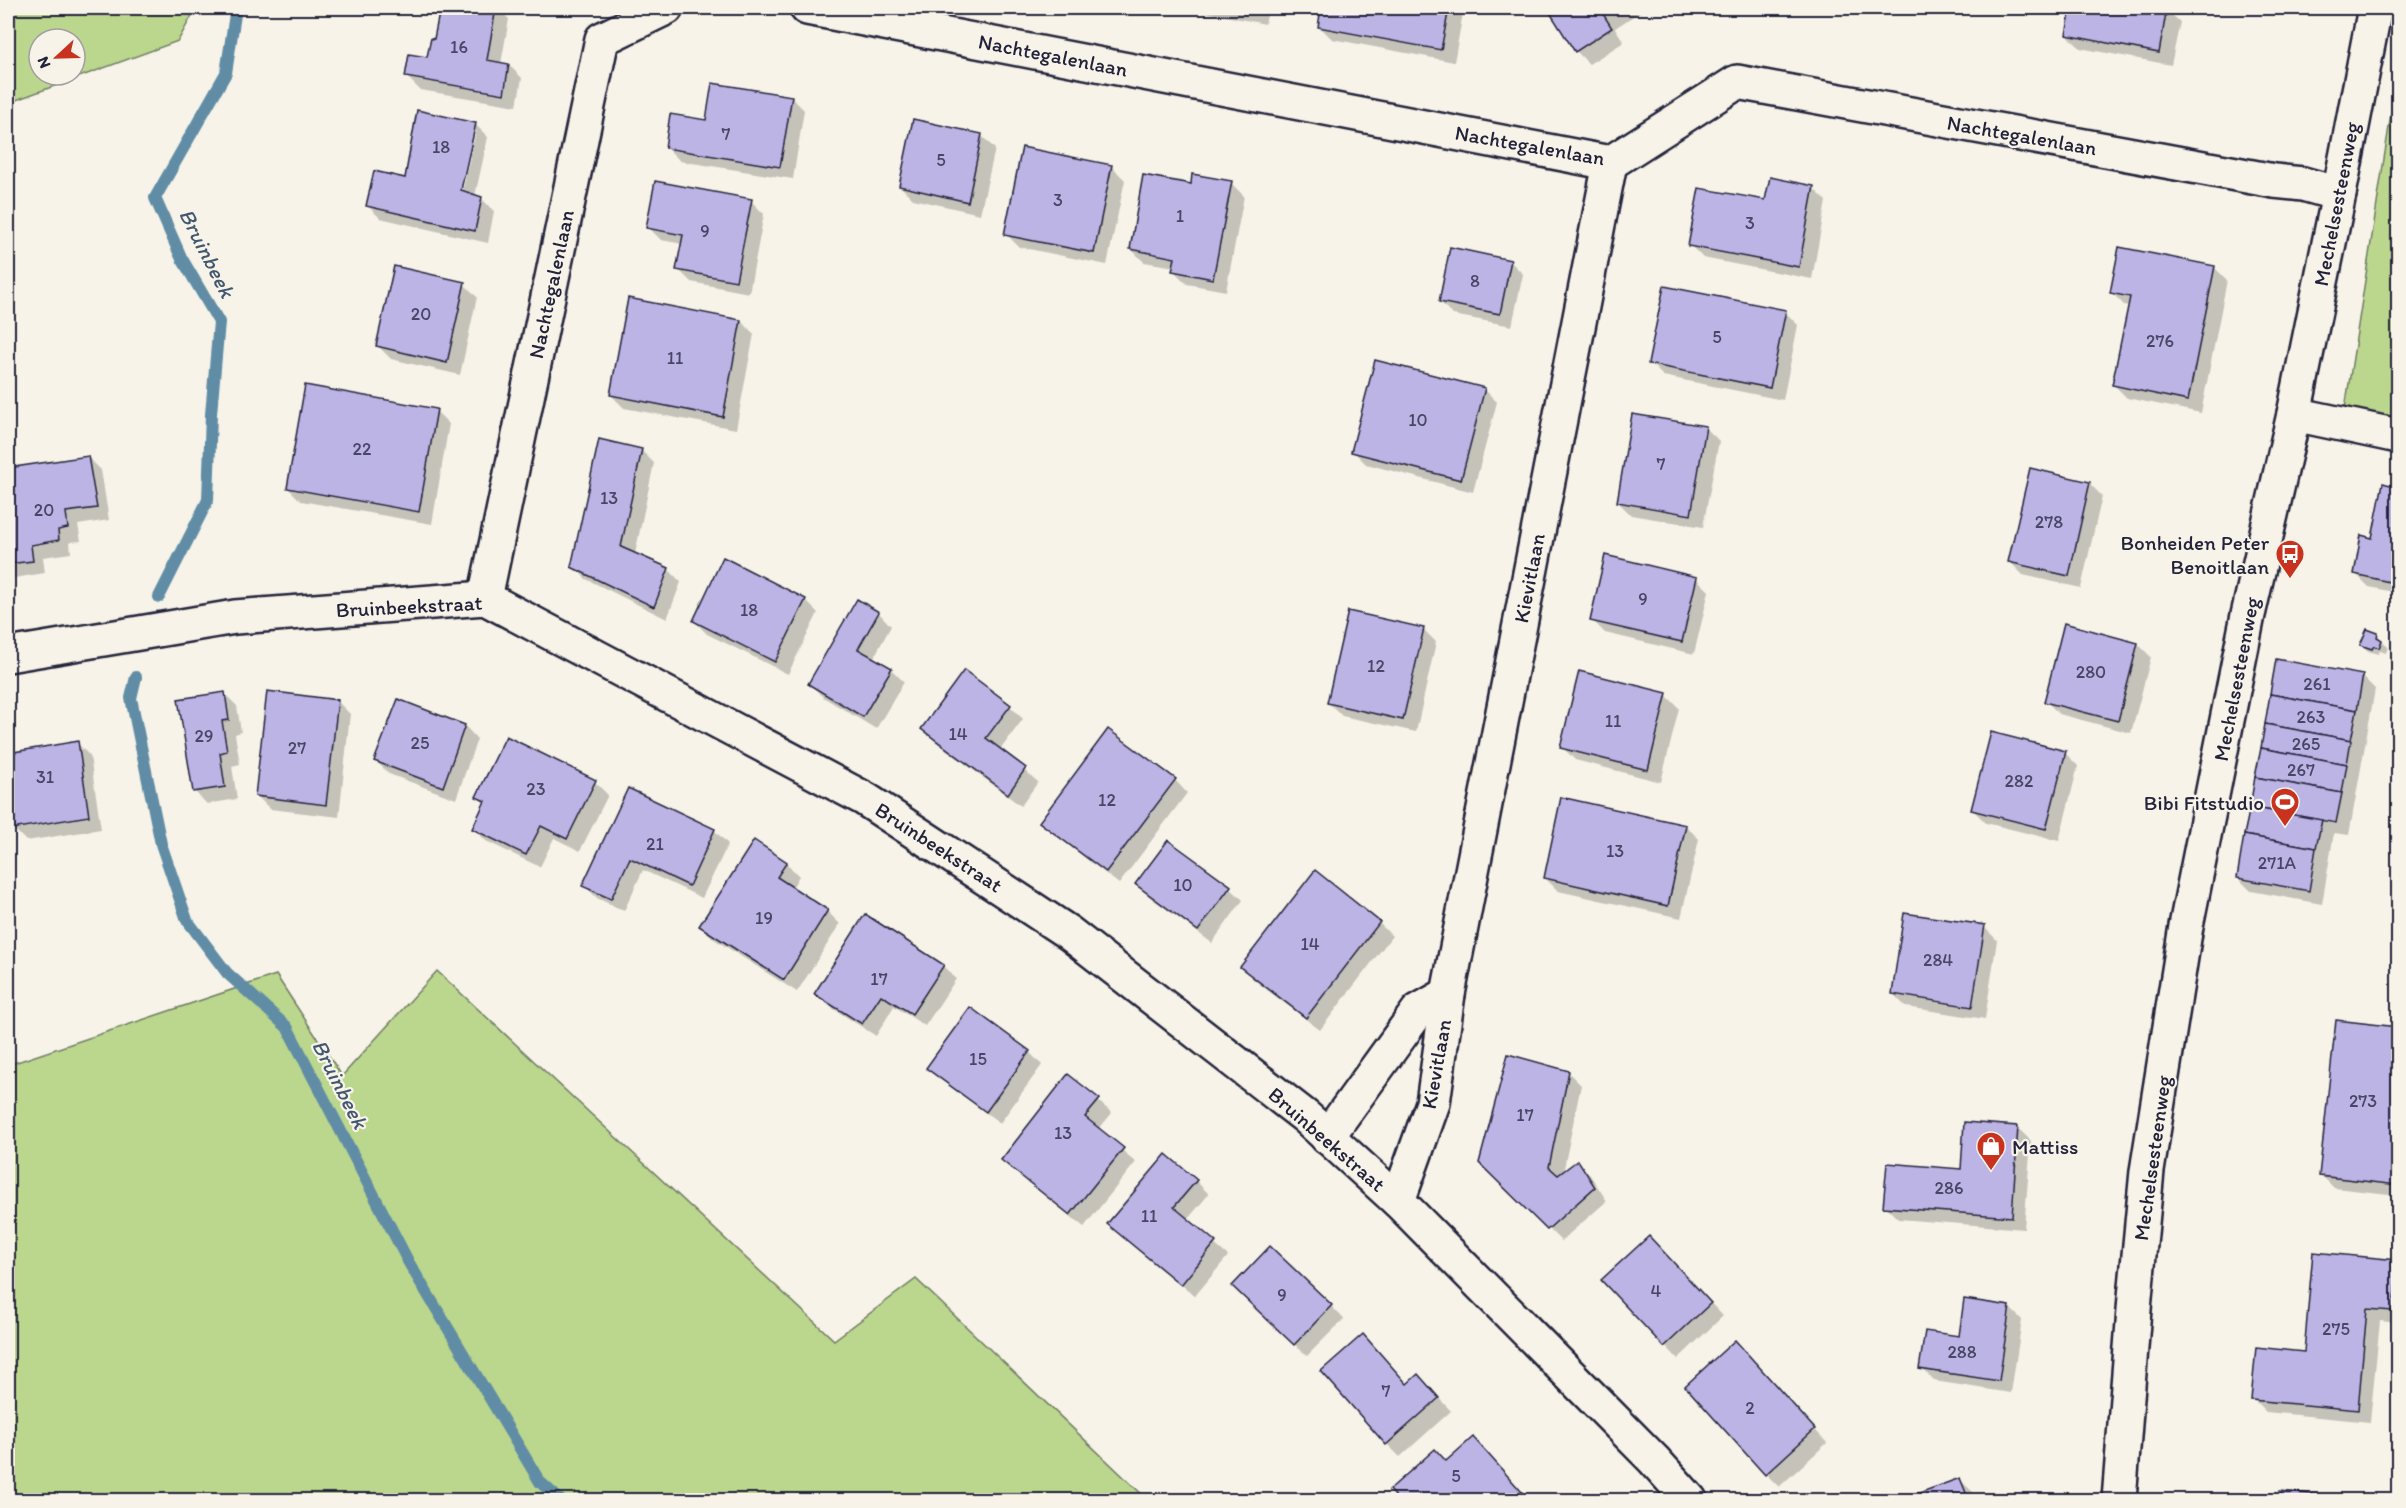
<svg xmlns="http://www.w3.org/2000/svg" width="2406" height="1508" font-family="Itim,sans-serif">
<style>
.green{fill:#bbd68d;stroke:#6e7c64;stroke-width:1.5;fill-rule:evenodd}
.shadow{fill:#0003;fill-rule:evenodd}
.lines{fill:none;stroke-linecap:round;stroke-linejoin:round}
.stream{stroke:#608da5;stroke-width:12}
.building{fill:#bcb4e5;stroke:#22223b;stroke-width:1.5}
.street-casing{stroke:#22223b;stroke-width:38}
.secondary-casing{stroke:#22223b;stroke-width:38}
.street{stroke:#f7f3e8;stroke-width:33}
.secondary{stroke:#f7f3e8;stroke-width:33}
.labels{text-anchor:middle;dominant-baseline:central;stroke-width:4.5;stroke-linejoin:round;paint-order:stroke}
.number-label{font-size:18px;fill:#484666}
.street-label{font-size:21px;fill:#22223b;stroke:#f7f3e8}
.poi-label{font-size:21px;fill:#22223b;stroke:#f7f3e8;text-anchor:end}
.water-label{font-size:22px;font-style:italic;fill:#415870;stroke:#f7f3e8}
</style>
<rect width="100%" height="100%" fill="#f7f3e8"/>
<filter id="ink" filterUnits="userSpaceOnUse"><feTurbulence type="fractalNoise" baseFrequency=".0167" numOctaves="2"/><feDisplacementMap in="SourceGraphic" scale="12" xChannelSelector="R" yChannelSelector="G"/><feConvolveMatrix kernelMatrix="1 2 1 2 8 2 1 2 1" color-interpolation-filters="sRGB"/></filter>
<g filter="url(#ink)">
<!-- green -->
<g class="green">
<path d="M8,8H196L178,41L8,103ZM39,39H75V75H39Z"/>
<polygon points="2398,69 2398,420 2345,409"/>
<polygon points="437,971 834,1340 916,1279 1148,1500 8,1500 8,1065 276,975 342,1076"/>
</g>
<!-- shadow -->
<g class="shadow">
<polygon points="441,8 497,8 509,19 501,64 509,65 522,78 517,106 420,90 407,77 429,59 435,41"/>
<polygon points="1201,8 1269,8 1265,24 1205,12"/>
<polygon points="1323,8 1464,8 1454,62 1332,39 1319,26"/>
<polygon points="1549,8 1646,8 1615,28 1624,42 1589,64 1576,51"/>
<polygon points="2072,8 2164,8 2180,22 2171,65 2080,48 2067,35"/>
<polygon points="791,97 804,110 793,179 680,161 667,148 707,122"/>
<polygon points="915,121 982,136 995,149 980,214 913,199 900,186"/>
<path d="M475,124L488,137L475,196L481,198L494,211L488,243L380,218L367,205L406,180ZM473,131H476L461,198L458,197Z"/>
<polygon points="1112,167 1125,180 1107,265 1019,247 1006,234"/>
<polygon points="1231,183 1244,196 1226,291 1187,284 1174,271 1175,267 1144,262 1131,249 1192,185"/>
<polygon points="1813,188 1826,201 1812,279 1703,258 1690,245 1767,202"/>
<polygon points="751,201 764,214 749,293 691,282 678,269 683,244 661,240 648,227"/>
<polygon points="1510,261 1523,274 1512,326 1453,315 1440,302"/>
<polygon points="2214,267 2227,280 2201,413 2127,398 2114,385 2130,306 2124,305 2111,292"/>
<polygon points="464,284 477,297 460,375 391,359 378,346"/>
<polygon points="1785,312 1798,325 1783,400 1663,376 1650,363"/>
<polygon points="741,321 754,334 736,429 624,408 611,395"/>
<polygon points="1484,389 1497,402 1473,492 1366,464 1353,451"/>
<polygon points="436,411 449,424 432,524 301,501 288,488"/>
<polygon points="1706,428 1719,441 1703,527 1631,515 1618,502"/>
<polygon points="641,450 654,463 635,554 668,569 681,582 667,619 586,579 573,566"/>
<polygon points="88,457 101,470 109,520 78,525 81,541 70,542 71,553 43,557 45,573 8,579 8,470"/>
<polygon points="2089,483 2102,496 2081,588 2023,575 2010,562"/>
<polygon points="2384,485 2398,489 2398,593 2369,587 2356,574 2373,540"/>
<polygon points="723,559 805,600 818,613 788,674 707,634 694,621"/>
<polygon points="1696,578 1709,591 1694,654 1605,633 1592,620"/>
<polygon points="858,601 879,613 891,626 873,659 891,669 904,682 876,729 823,697 810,684"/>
<polygon points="1423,629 1436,642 1416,732 1342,716 1329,703"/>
<polygon points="2377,634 2388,647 2386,653 2380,651 2378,654 2368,651 2362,645"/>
<polygon points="2138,644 2151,657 2131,733 2059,714 2046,701"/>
<polygon points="2362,676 2375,689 2349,835 2334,833 2322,904 2251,891 2238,878"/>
<polygon points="224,693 237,706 241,732 235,734 240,764 232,766 237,799 207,804 194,791"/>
<polygon points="1666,695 1679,708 1661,782 1575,760 1562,747"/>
<polygon points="337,701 350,714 339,817 270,809 257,796"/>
<polygon points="1010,706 1023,719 1000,750 1038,782 1021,806 936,742 923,729"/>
<polygon points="465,726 477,739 456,799 389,774 376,761"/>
<polygon points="77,743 90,756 101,829 26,841 13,828 8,792 8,754"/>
<polygon points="2065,753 2078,766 2059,841 1986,823 1973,810"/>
<polygon points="1175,780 1187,793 1119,884 1054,834 1041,822"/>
<polygon points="595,782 608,795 580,851 554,838 540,867 486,841 473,828 485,804 478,797"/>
<polygon points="628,790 715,831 728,844 702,898 643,870 624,911 597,898 584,885"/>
<polygon points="1686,826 1699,839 1681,918 1558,891 1545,878"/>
<polygon points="1168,842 1230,888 1243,900 1212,943 1150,897 1137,884"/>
<polygon points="754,843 786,863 799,876 792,888 827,911 840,924 797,992 714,939 701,926"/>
<polygon points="1315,873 1379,923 1392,936 1320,1030 1254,980 1242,967"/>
<polygon points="1984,927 1997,940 1985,1019 1906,1007 1893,994"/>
<polygon points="943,966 956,979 925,1026 894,1006 876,1036 829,1006 816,993"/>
<polygon points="2338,1022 2398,1028 2398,1195 2334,1188 2321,1175"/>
<polygon points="1029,1052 1042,1065 1000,1123 941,1080 928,1067"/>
<polygon points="1568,1072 1581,1085 1563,1173 1577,1162 1590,1175 1607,1201 1561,1241 1480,1162"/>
<polygon points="1069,1076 1112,1113 1098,1130 1136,1162 1084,1227 1015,1172 1003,1159"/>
<polygon points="2018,1128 2031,1141 2024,1229 1898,1219 1885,1206 1962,1170"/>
<polygon points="1196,1181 1209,1194 1187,1220 1228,1256 1195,1296 1109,1224"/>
<polygon points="1661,1251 1723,1316 1678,1359 1604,1280"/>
<polygon points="2397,1262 2398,1323 2380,1321 2370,1422 2266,1412 2253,1399 2305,1353"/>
<polygon points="1234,1286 1331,1306 1344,1319 1307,1356"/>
<polygon points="2009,1307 2022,1320 2011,1393 1934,1381 1921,1368 1960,1337"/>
<polygon points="1748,1355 1827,1443 1779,1487 1766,1474"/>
<polygon points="1418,1376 1451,1411 1400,1457 1387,1444 1407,1385"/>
<polygon points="1486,1452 1528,1500 1400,1500 1391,1490 1447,1463"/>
<polygon points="1960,1480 1973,1492 1976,1500 1904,1500"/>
<polygon points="2282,1493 2352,1500 2353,1500 2281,1500"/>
</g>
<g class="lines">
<!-- stream -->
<g class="stream">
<polyline points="159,597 208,500 211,414 219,322 181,257 155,198 226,73 236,8"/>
<polyline points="136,677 131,698 161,844 187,920 227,973 287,1027 409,1263 540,1482 560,1500"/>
</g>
</g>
<!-- building -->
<g class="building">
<polygon points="440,8 496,8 487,60 509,64 504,94 405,77 409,54 427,57 431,38 434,39"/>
<polygon points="1231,8 1254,8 1253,12"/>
<polygon points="1321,8 1449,8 1441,50 1318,27"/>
<polygon points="1547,8 1614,8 1603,14 1612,28 1575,52"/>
<polygon points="2071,8 2167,8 2159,53 2066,35"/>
<polygon points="712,83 792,96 780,167 665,148 670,114 706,120"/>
<polygon points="417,110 476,123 461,190 482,197 475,231 366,206 374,171 405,178"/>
<polygon points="913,119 982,134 968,202 899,186"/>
<polygon points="1022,147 1112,165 1094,253 1004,235"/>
<polygon points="1192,174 1232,181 1213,279 1172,271 1175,258 1130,249 1143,175 1191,184"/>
<polygon points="1770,177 1814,186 1799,267 1688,246 1699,188 1765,200"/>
<polygon points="655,181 752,199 736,281 676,270 683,235 646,228"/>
<polygon points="1450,247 1511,260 1500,314 1439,302"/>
<polygon points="2119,247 2215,266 2188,401 2112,385 2130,297 2110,293"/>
<polygon points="394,266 465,282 447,363 376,346"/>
<polygon points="1664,286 1786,310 1770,388 1648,364"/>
<polygon points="628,298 741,320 723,417 610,395"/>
<polygon points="1375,360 1485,388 1461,480 1351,452"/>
<polygon points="305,385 437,409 419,512 287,488"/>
<polygon points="1632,414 1706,426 1691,515 1617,502"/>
<polygon points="599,439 642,449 621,547 669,568 654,607 571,567"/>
<polygon points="88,456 97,508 66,512 68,528 58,530 59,540 31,545 33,561 8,564 8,468"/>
<polygon points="2030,468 2090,482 2069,576 2008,562"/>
<polygon points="2383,483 2398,487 2398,584 2354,574 2361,535 2372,538"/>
<polygon points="1605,555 1697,577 1682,642 1590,621"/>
<polygon points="723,557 806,599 775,662 693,621"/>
<polygon points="857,599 879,612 858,649 892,668 863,717 808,684"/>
<polygon points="1348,611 1424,628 1403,720 1327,703"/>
<polygon points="2064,623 2138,643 2118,721 2044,702"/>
<polygon points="2367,629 2378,633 2377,637 2382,640 2379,648 2374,646 2372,649 2360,645"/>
<polygon points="2276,659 2363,675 2357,710 2270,694"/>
<polygon points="964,670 1011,705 986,738 1026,768 1008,794 921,729"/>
<polygon points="1579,671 1667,693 1648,770 1560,748"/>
<polygon points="267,691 338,700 326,805 255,796"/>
<polygon points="225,692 229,720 222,721 227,751 220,753 225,787 193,792 178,699"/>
<polygon points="2270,694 2357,710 2351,740 2265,724"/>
<polygon points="398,699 465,725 443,787 374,761"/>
<polygon points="2265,724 2351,740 2347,764 2261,748"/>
<polygon points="1108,729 1176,779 1106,872 1039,822"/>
<polygon points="1991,732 2066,751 2046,829 1971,810"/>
<polygon points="506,736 596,780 567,839 541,826 526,855 472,829 485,801 476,797"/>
<polygon points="78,741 89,816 12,829 8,802 8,753"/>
<polygon points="2261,748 2347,764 2342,793 2255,777"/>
<polygon points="2255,777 2342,793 2336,823 2250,807"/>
<polygon points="628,788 715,829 689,886 630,858 611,899 582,886"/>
<polygon points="1561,797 1686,825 1668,906 1544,878"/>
<polygon points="2250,807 2322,820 2316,848 2244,835"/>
<polygon points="2244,835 2316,848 2309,891 2237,878"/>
<polygon points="754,840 787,862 777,877 828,910 784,980 699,926"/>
<polygon points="1168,840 1231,886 1198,931 1135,884"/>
<polygon points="1315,870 1380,922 1306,1018 1240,967"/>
<polygon points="1904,913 1985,925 1972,1007 1892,994"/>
<polygon points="865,914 944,965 912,1014 881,995 862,1024 814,994"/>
<polygon points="970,1007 1030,1051 986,1112 926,1068"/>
<polygon points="2336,1020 2398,1027 2398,1185 2319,1176"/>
<polygon points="1508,1054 1569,1071 1549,1167 1558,1175 1578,1160 1595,1187 1547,1230 1479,1163"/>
<polygon points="1068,1074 1100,1099 1085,1117 1124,1148 1070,1215 1001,1160"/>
<polygon points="1964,1122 2018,1126 2012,1217 1883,1207 1887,1163 1961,1169"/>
<polygon points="1166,1154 1197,1180 1174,1207 1216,1242 1181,1285 1107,1224"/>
<polygon points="1649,1236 1711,1303 1664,1347 1601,1280"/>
<polygon points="1270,1246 1332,1305 1294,1345 1232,1286"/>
<polygon points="2313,1252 2398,1260 2393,1311 2367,1309 2358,1410 2251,1400 2256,1347 2304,1352"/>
<polygon points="1964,1299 2010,1306 1999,1381 1919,1369 1925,1331 1959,1336"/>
<polygon points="1363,1334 1407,1384 1418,1374 1439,1398 1386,1445 1321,1371"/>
<polygon points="1735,1340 1815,1429 1765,1475 1685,1386"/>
<polygon points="1473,1437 1529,1500 1398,1500 1389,1490 1435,1449 1446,1461"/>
<polygon points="1960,1478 1969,1500 1900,1500"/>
<polygon points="2280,1491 2353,1498 2353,1500 2279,1500"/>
</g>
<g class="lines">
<!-- street casing -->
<g class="street-casing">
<g id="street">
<polyline points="807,8 1610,163 1737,82 2274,181 2303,184 2339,194"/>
<polyline points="2294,414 2398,436"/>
<polyline points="485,598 602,39 666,8"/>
<polyline points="8,655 235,617 485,598 865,799 1069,933 1306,1117 1398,1201 1654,1460 1690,1500"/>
<polyline points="1327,1137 1418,1011 1448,994"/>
<polyline points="1398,1201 1433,1103 1448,994 1610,163"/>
</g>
</g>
<!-- secondary casing -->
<g class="secondary-casing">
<polyline id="secondary" points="2119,1500 2135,1297 2147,1171 2186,926 2248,615 2294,414 2339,194 2375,8"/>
</g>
<!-- street -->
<use href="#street" class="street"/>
<!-- secondary -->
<use href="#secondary" class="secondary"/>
</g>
</g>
<!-- icons -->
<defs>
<g id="bus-pin" transform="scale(1.5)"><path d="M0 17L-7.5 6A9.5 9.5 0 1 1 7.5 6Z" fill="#c8321e" stroke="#f7f3e8"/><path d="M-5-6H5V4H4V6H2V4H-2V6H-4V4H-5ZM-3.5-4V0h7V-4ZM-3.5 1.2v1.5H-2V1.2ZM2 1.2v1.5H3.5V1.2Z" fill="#fff"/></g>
<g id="stadium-pin" transform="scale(1.5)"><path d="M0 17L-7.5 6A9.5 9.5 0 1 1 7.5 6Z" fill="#c8321e" stroke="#f7f3e8"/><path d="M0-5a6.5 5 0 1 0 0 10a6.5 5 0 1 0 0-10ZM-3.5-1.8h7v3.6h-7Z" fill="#fff"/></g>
<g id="shop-pin" transform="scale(1.5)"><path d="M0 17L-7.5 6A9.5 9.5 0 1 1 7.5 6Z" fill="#c8321e" stroke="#f7f3e8"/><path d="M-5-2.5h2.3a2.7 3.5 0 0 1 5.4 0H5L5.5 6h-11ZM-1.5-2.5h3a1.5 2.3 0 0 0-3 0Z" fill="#fff"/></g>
</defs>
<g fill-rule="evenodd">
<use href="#bus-pin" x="2290" y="554"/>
<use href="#stadium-pin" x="2285" y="802"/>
<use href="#shop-pin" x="1991" y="1146"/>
</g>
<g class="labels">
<!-- number labels -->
<g class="number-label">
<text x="459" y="47">16</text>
<text x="726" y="134">7</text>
<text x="441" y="147">18</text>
<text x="941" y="160">5</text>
<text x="1058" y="200">3</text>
<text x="1180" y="216">1</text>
<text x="1750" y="223">3</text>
<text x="705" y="231">9</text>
<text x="1475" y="281">8</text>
<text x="421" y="314">20</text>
<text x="1717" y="337">5</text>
<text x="2160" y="341">276</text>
<text x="675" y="358">11</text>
<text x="1418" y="420">10</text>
<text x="362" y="449">22</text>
<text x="1661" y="464">7</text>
<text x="609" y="498">13</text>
<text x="44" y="510">20</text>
<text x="2049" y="522">278</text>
<text x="1643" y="599">9</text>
<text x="749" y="610">18</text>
<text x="1376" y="666">12</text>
<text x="2091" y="672">280</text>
<text x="2317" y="684">261</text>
<text x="2311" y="717">263</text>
<text x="1613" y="721">11</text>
<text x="958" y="734">14</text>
<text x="204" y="736">29</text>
<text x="420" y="743">25</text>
<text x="2306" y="744">265</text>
<text x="297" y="748">27</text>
<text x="2301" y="770">267</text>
<text x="45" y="777">31</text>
<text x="2019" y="781">282</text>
<text x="536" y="789">23</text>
<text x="1107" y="800">12</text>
<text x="655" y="844">21</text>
<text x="1615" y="851">13</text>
<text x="2277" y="863">271A</text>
<text x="1183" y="885">10</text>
<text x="764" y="918">19</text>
<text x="1310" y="944">14</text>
<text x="1938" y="960">284</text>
<text x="879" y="979">17</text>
<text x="978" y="1059">15</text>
<text x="2363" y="1101">273</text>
<text x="1525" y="1115">17</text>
<text x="1063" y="1133">13</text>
<text x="1949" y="1188">286</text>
<text x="1149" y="1216">11</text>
<text x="1656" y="1291">4</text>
<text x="1282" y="1295">9</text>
<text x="2336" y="1329">275</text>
<text x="1962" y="1352">288</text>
<text x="1386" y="1391">7</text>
<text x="1750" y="1408">2</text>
<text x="1456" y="1476">5</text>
</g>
<!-- street labels -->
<g class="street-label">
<text transform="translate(1053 55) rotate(11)">Nachtegalenlaan</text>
<text transform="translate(2022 135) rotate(10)">Nachtegalenlaan</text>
<text transform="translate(1530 145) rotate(10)">Nachtegalenlaan</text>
<text transform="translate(2336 204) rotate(-79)">Mechelsesteenweg</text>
<text transform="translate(551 284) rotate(-78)">Nachtegalenlaan</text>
<text transform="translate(1529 578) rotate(-79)">Kievitlaan</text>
<text transform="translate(409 606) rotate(-3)">Bruinbeekstraat</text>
<text transform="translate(2236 679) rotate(-79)">Mechelsesteenweg</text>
<text transform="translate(939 847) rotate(33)">Bruinbeekstraat</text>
<text transform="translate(1436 1064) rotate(-80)">Kievitlaan</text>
<text transform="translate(1327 1139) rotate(41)">Bruinbeekstraat</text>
<text transform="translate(2152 1158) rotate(-82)">Mechelsesteenweg</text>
</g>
<!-- poi labels -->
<g class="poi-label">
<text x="2269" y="542">Bonheiden Peter<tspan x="2269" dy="24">Benoitlaan</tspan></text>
<text x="2264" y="802">Bibi Fitstudio</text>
<text x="2012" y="1146" text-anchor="start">Mattiss</text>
</g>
<!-- water labels -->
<g class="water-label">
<text transform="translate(207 253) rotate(63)">Bruinbeek</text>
<text transform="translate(340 1084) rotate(63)">Bruinbeek</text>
</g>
</g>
<!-- margin -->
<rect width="2406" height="1508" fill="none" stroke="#f7f3e8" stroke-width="30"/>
<rect x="15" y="15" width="2376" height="1478" fill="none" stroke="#22223b" stroke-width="2" filter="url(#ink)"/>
<!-- north arrow -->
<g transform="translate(57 57) rotate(248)"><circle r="28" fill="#f7f3e8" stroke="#a29fa3" stroke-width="1.5"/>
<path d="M0-4.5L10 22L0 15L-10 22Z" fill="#c8321e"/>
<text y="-9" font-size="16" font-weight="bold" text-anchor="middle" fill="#22223b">N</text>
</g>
</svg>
